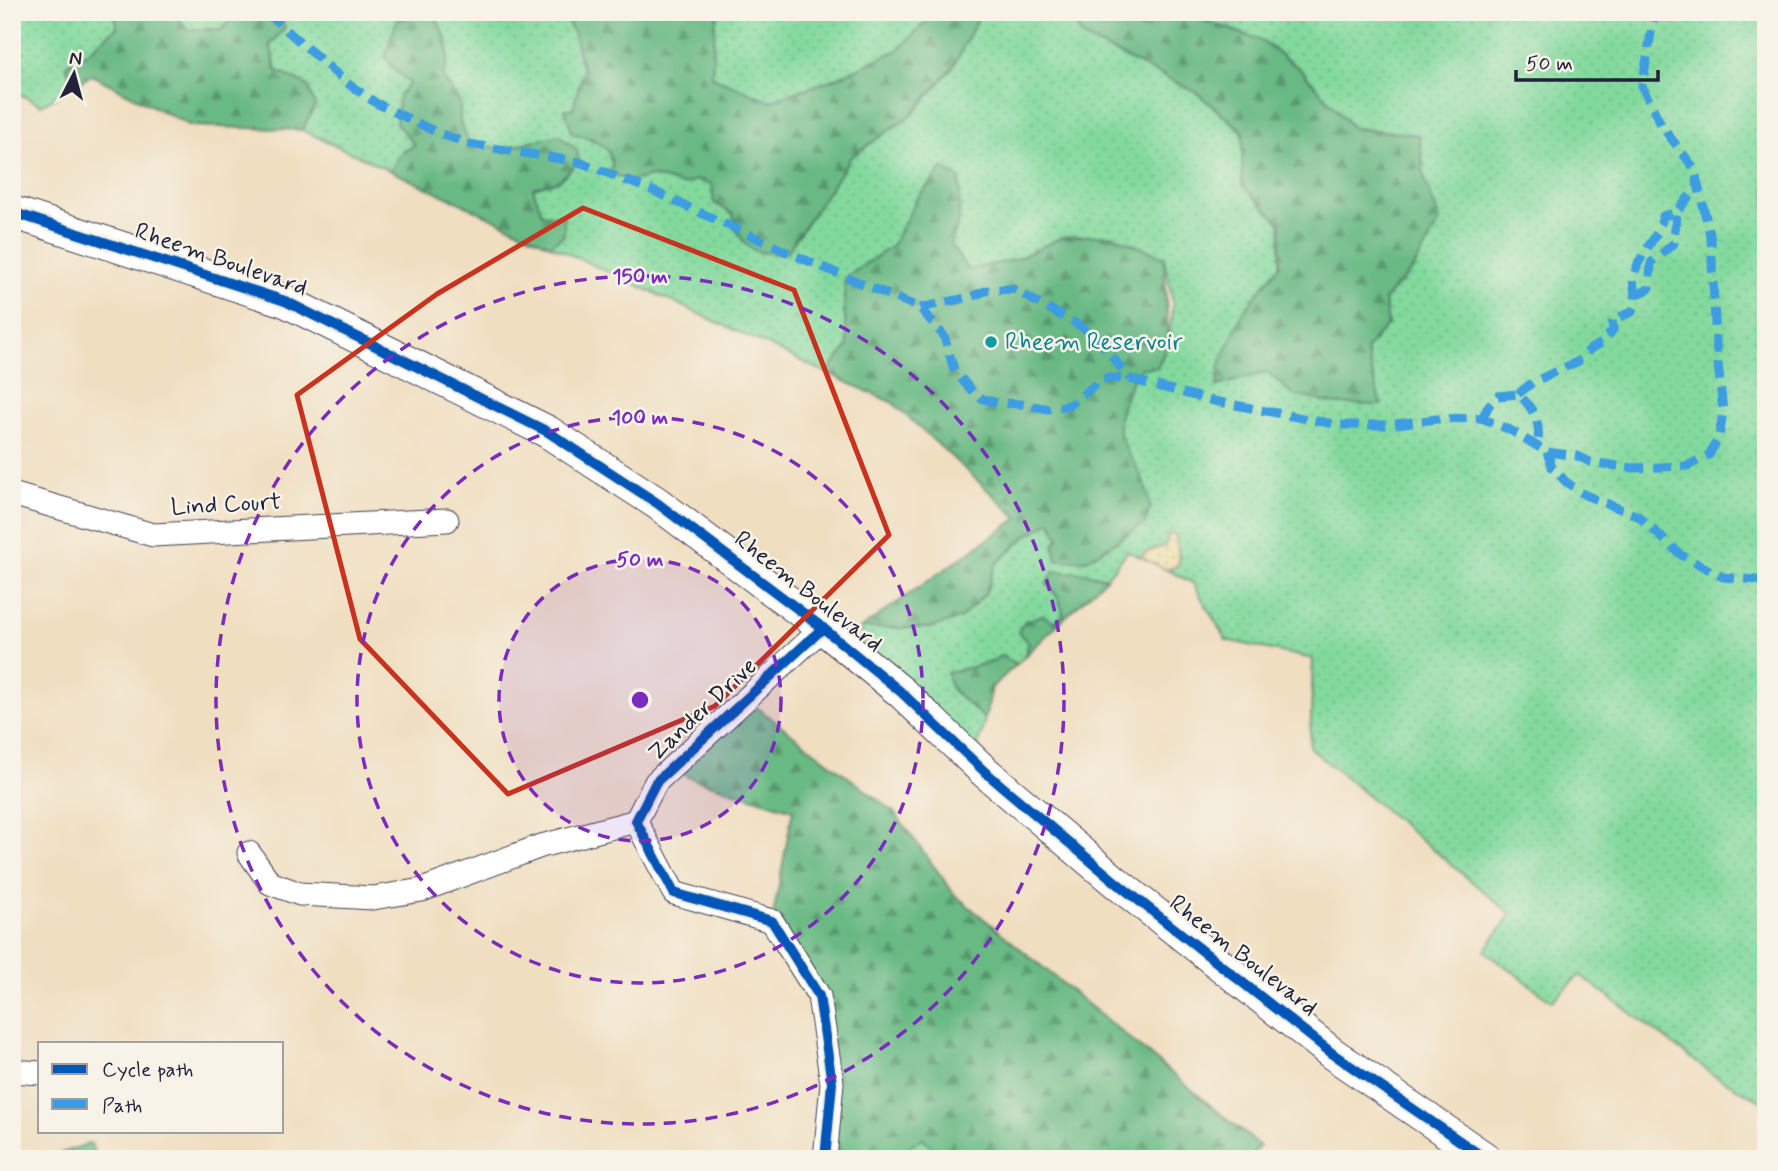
<svg xmlns="http://www.w3.org/2000/svg" width="1778" height="1171" font-family="Mynerve,sans-serif">
<style>
.grass{fill:url(#grass-dots);stroke:#527e6c;stroke-width:2}
.forest{fill:url(#forest-firs);stroke:#466e60;stroke-width:2}
.sand{fill:url(#sand-dots);stroke:#887e6c;stroke-width:2}
.lines{fill:none;stroke-linecap:round;stroke-linejoin:round}
.street-casing{stroke:#413e4f;stroke-width:25}
.secondary-casing{stroke:#413e4f;stroke-width:34}
.street{stroke:#fff;stroke-width:23}
.secondary{stroke:#fff;stroke-width:32}
.quiet{stroke:#3c9ce2;stroke-width:9;stroke-dasharray:18 9;stroke-linecap:butt}
.cycleway-casing{stroke:#f7f3e8;stroke-width:15}
.cycleway{stroke:#0057b8;stroke-width:10}
.marked{fill:none;stroke:#c8321e;stroke-width:5;stroke-linejoin:round}
.ring{fill:none;stroke:#7b2cbf;stroke-width:3.5;stroke-dasharray:12 9}
.culture-dot{fill:#0f9aa8;stroke:#f7f3e8;stroke-width:2.5}
.labels{text-anchor:middle;dominant-baseline:central;stroke-width:5;stroke-linejoin:round;paint-order:stroke}
.street-label{font-size:24px;fill:#22223b;stroke:#f7f3e8}
.culture-label{font-size:24px;fill:#0d838f;stroke:#f7f3e8;text-anchor:start}
.centre{fill:#7b2cbf;stroke:#f7f3e8;stroke-width:3.5}
.ring-label{font-size:21px;text-anchor:middle;font-weight:bold;fill:#7b2cbf;stroke:#f7f3e8;stroke-width:5;stroke-linejoin:round;paint-order:stroke}
</style>
<defs>
<pattern id="grass-dots" width="8" height="8" patternUnits="userSpaceOnUse" patternTransform="scale(1.75)"><rect width="8" height="8" fill="#82d99d"/><path d="M2 2h.1M6 6h.1" fill="none" stroke="#70ba88" stroke-width="1.8" stroke-linecap="round"/></pattern>
<pattern id="forest-firs" width="22" height="20" patternUnits="userSpaceOnUse" patternTransform="scale(1.75)"><rect width="22" height="20" fill="#69b984"/><path d="M5 1l3.5 6h-7zM16 11l3.5 6h-7z" fill="#56966d"/></pattern>
<pattern id="sand-dots" width="8" height="8" patternUnits="userSpaceOnUse" patternTransform="scale(1.75)"><rect width="8" height="8" fill="#eeda9e"/><path d="M2 2h.1M6 6h.1" fill="none" stroke="#ccbb89" stroke-width="1.8" stroke-linecap="round"/></pattern>
</defs>
<rect width="100%" height="100%" fill="#f7f3e8"/>
<filter id="ink" filterUnits="userSpaceOnUse"><feTurbulence type="fractalNoise" baseFrequency=".0143" numOctaves="2"/><feDisplacementMap in="SourceGraphic" scale="14" xChannelSelector="R" yChannelSelector="G"/><feConvolveMatrix kernelMatrix="1 2 1 2 8 2 1 2 1" color-interpolation-filters="sRGB"/></filter>
<filter id="wash" filterUnits="userSpaceOnUse"><feTurbulence type="fractalNoise" baseFrequency=".00686" numOctaves="4" result="noise"/><feDisplacementMap in="SourceGraphic" scale="28" xChannelSelector="R" yChannelSelector="G"/><feGaussianBlur stdDeviation="1.57" result="paint"/><feColorMatrix in="noise" values="0 0 0 0 0 0 0 0 0 0 0 0 0 0 0 0 0 1.4 0 .05"/><feComposite in="paint" operator="in"/></filter>
<g filter="url(#wash)">
<rect width="100%" height="100%" fill="#f0dec0"/>
<!-- grass -->
<g class="grass">
<polygon points="12,12 115,12 118,27 87,53 66,65 73,87 41,105 12,90"/>
<polygon points="173,12 237,12 222,30 187,29"/>
<polygon points="278,12 423,12 397,20 393,68 411,83 415,145 400,154 391,171 302,130 315,106 308,86 277,70 270,45 285,27"/>
<path d="M432,12H562L574,34L583,71L573,109H566L572,133L592,139L608,150L615,175L630,181L652,176L683,185L696,180L712,184L714,203L733,214L736,230L787,252L851,157L913,114L953,67L981,12H1067L1083,37L1196,92L1243,132L1242,185L1281,224L1280,265L1243,312L1217,386L1268,372L1294,395L1375,383L1366,350L1388,324L1384,300L1413,269L1439,221L1424,178L1419,135L1353,128L1301,70L1261,40L1180,12H1766V1104L1715,1076L1580,975L1552,1001L1485,951L1511,914L1310,748L1313,659L1226,640L1193,583L1167,570L1178,565L1180,556L1176,546C1164,545 1148,549 1140,557L1128,551L1106,578L1086,573L1047,584L1058,597L1064,614L1029,644L1024,657L1017,664L1000,656L992,662L947,673L952,690L985,719L974,762L862,641L861,628H930L985,594L996,564L1025,537L1051,521L1059,538L1054,544L1057,560H1087L1129,457C1119,438 1115,422 1123,401C1126,394 1129,388 1130,379L1168,343L1173,303L1164,257L1111,235L1062,237L1017,259L968,270L951,245L959,219L918,197L892,246L845,278L844,306L848,346L827,373L550,245L564,235L542,214L532,188L558,181L579,162L534,140L503,149L469,144L460,122V103L443,77C454,49 447,37 432,12Z"/>
<polygon points="719,12 936,12 898,50 837,78 770,101 712,77 715,23"/>
<polygon points="923,1138 943,1159 902,1159 904,1151"/>
</g>
<!-- forest -->
<g class="forest">
<polygon points="115,12 173,12 187,29 222,30 237,12 278,12 285,27 270,45 276,70 308,86 315,106 302,130 191,126 92,75 73,87 66,65 87,53 117,27"/>
<path d="M423,12H432C447,37 453,49 443,78L460,103V122L469,143L503,149L559,135L577,150L579,162L558,181L533,188L542,214L564,217V235L550,245L391,171L400,154L415,145L396,123L399,95L410,83L393,68L385,56L397,20Z"/>
<path d="M562,12H719L715,23L712,77L770,101L837,78L898,50L936,12H981L953,67L912,114L851,157L787,252C753,257 740,248 733,214L714,203L712,184L696,180L683,185L652,176L630,181L608,172L613,166L608,150L592,139L572,133L565,109H573L583,71L574,34Z"/>
<polygon points="1067,12 1180,12 1260,40 1301,70 1353,128 1419,135 1424,178 1440,221 1413,269 1384,300 1388,324 1366,350 1381,405 1336,404 1294,395 1267,372 1217,386 1220,364 1243,312 1280,265 1281,224 1242,185 1243,131 1196,92 1083,37"/>
<path d="M943,168L960,179L959,219L951,245L968,270L1017,259L1062,237L1111,235L1164,257L1168,343L1158,367L1141,368C1131,379 1131,383 1126,396C1105,442 1136,452 1147,492C1148,497 1150,502 1150,507C1149,513 1147,518 1145,523L1087,560H1057L1054,544L1059,538L1051,521L1025,537L996,564L985,594L961,618L930,628H861L1018,518L893,403L827,373L848,346L844,306L845,278L892,246L918,197Z"/>
<polygon points="1054,571 1086,573 1106,578 1024,657 1029,644 1018,632 1025,621 1043,615 1055,623 1064,614 1058,597 1047,584"/>
<polygon points="1000,656 1017,664 992,687 985,719 952,690 947,673 992,662"/>
<polygon points="746,699 894,812 955,895 1260,1146 1248,1159 943,1159 923,1138 904,1151 902,1159 825,1159 819,996 772,921 793,810 687,777 676,763"/>
<polygon points="91,1143 96,1159 42,1159"/>
</g>
<!-- sand -->
<path class="sand" d="M1169,533L1176,535C1176,546 1180,554 1178,565L1167,570L1140,557C1147,550 1157,550 1166,545Z"/>
</g>
<g filter="url(#ink)">
<g class="lines">
<!-- street casing -->
<g class="street-casing">
<g id="street">
<polyline points="12,494 153,535 447,520"/>
<polyline points="823,628 656,782 636,821 674,893 772,921 819,996 832,1083 825,1159"/>
<polyline points="249,853 270,883 300,894 373,898 422,890 541,846 636,821"/>
<polyline points="12,1071 40,1073"/>
</g>
</g>
<!-- secondary casing -->
<g class="secondary-casing">
<polyline id="secondary" points="12,212 285,301 548,432 657,503 823,628 901,692 985,772 1118,884 1333,1054 1486,1159"/>
</g>
<!-- street -->
<use href="#street" class="street"/>
<!-- secondary -->
<use href="#secondary" class="secondary"/>
<!-- quiet -->
<g class="quiet">
<polyline points="266,12 347,83 376,103 436,132 469,144 579,162 651,190 787,252 920,308 944,336 954,370 970,389 983,399 997,403 1021,404 1049,409 1070,405 1103,378 1130,379 1214,401 1339,425 1389,425 1437,419 1482,418 1510,430 1547,452 1578,456 1590,462 1633,468 1687,466 1709,455 1719,437 1723,412 1716,344 1711,239 1694,168 1663,128 1642,87 1653,21 1657,12"/>
<polyline points="1636,295 1649,289 1651,263 1674,243 1676,213"/>
<polyline points="920,308 970,297 988,290 1013,289 1093,333 1130,379"/>
<path d="M1518,394L1533,382L1581,360L1590,349L1602,343L1613,330L1612,320L1632,312C1640,294 1631,289 1634,275C1640,252 1659,238 1663,216L1676,213L1698,185"/>
<path d="M1482,418L1489,405L1498,396L1518,394C1534,408 1542,424 1537,446"/>
<polyline points="1547,452 1552,467 1566,482 1585,495 1638,516 1681,555 1723,577 1757,580 1766,583"/>
</g>
<!-- cycleway casing -->
<g class="cycleway-casing">
<g id="cycleway">
<polyline points="12,212 285,301 548,432 657,503 823,628 901,692 985,772 1118,884 1333,1054 1486,1159"/>
<polyline points="823,628 656,782 636,821 674,893 772,921 819,996 832,1083 825,1159"/>
</g>
</g>
<!-- cycleway -->
<use href="#cycleway" class="cycleway"/>
</g>
</g>
<!-- marked area -->
<path class="marked" d="M583,208L794,290L889,535L715,706L508,794L360,639L297,395L437,294Z"/>
<!-- distance rings -->
<circle cx="640" cy="700" r="141" fill="#7b2cbf" fill-opacity=".12"/>
<g class="ring">
<circle cx="640" cy="700" r="141"/>
<circle cx="640" cy="700" r="283"/>
<circle cx="640" cy="700" r="424"/>
</g>
<!-- markers -->
<circle class="culture-dot" cx="991" cy="342" r="7"/>
<g class="labels">
<!-- street labels -->
<g class="street-label">
<text transform="translate(221 260) rotate(19)">Rheem Boulevard</text>
<text transform="translate(226 505) rotate(-3)">Lind Court</text>
<text transform="translate(808 592) rotate(38)">Rheem Boulevard</text>
<text transform="translate(703 710) rotate(-43)">Zander Drive</text>
<text transform="translate(1243 956) rotate(38)">Rheem Boulevard</text>
</g>
<!-- culture labels -->
<g class="culture-label">
<text x="1005" y="342">Rheem Reservoir</text>
</g>
</g>
<circle cx="640" cy="700" r="10" class="centre"/>
<g class="ring-label">
<text x="640" y="283">150 m</text>
<text x="640" y="424">100 m</text>
<text x="640" y="566">50 m</text>
</g>
<!-- margin -->
<rect width="1778" height="1171" fill="none" stroke="#f7f3e8" stroke-width="42"/>
<!-- legend -->
<rect x="38" y="1042" width="245" height="91" fill="#f7f3e8" stroke="#a29fa3" stroke-width="2"/>
<rect x="52" y="1064" width="35" height="10" fill="#0057b8" stroke="#a29fa3" stroke-width="2"/>
<text x="102" y="1076" font-size="21" fill="#22223b">Cycle path</text>
<rect x="52" y="1099" width="35" height="10" fill="#3c9ce2" stroke="#a29fa3" stroke-width="2"/>
<text x="102" y="1112" font-size="21" fill="#22223b">Path</text>
<!-- north arrow -->
<g transform="translate(74 74) rotate(6)" stroke="#f7f3e8" stroke-width="5" paint-order="stroke">
<path d="M0-5L12 26L0 18L-12 26Z" fill="#22223b"/>
<text y="-10" font-size="19" font-weight="bold" text-anchor="middle" fill="#22223b">N</text>
</g>
<!-- scale -->
<path d="M1516 70v10h142v-10" fill="none" stroke="#22223b" stroke-width="3.5"/>
<text x="1526" y="70" font-size="21" fill="#22223b" stroke="#f7f3e8" stroke-width="5" paint-order="stroke">50 m</text>
</svg>
